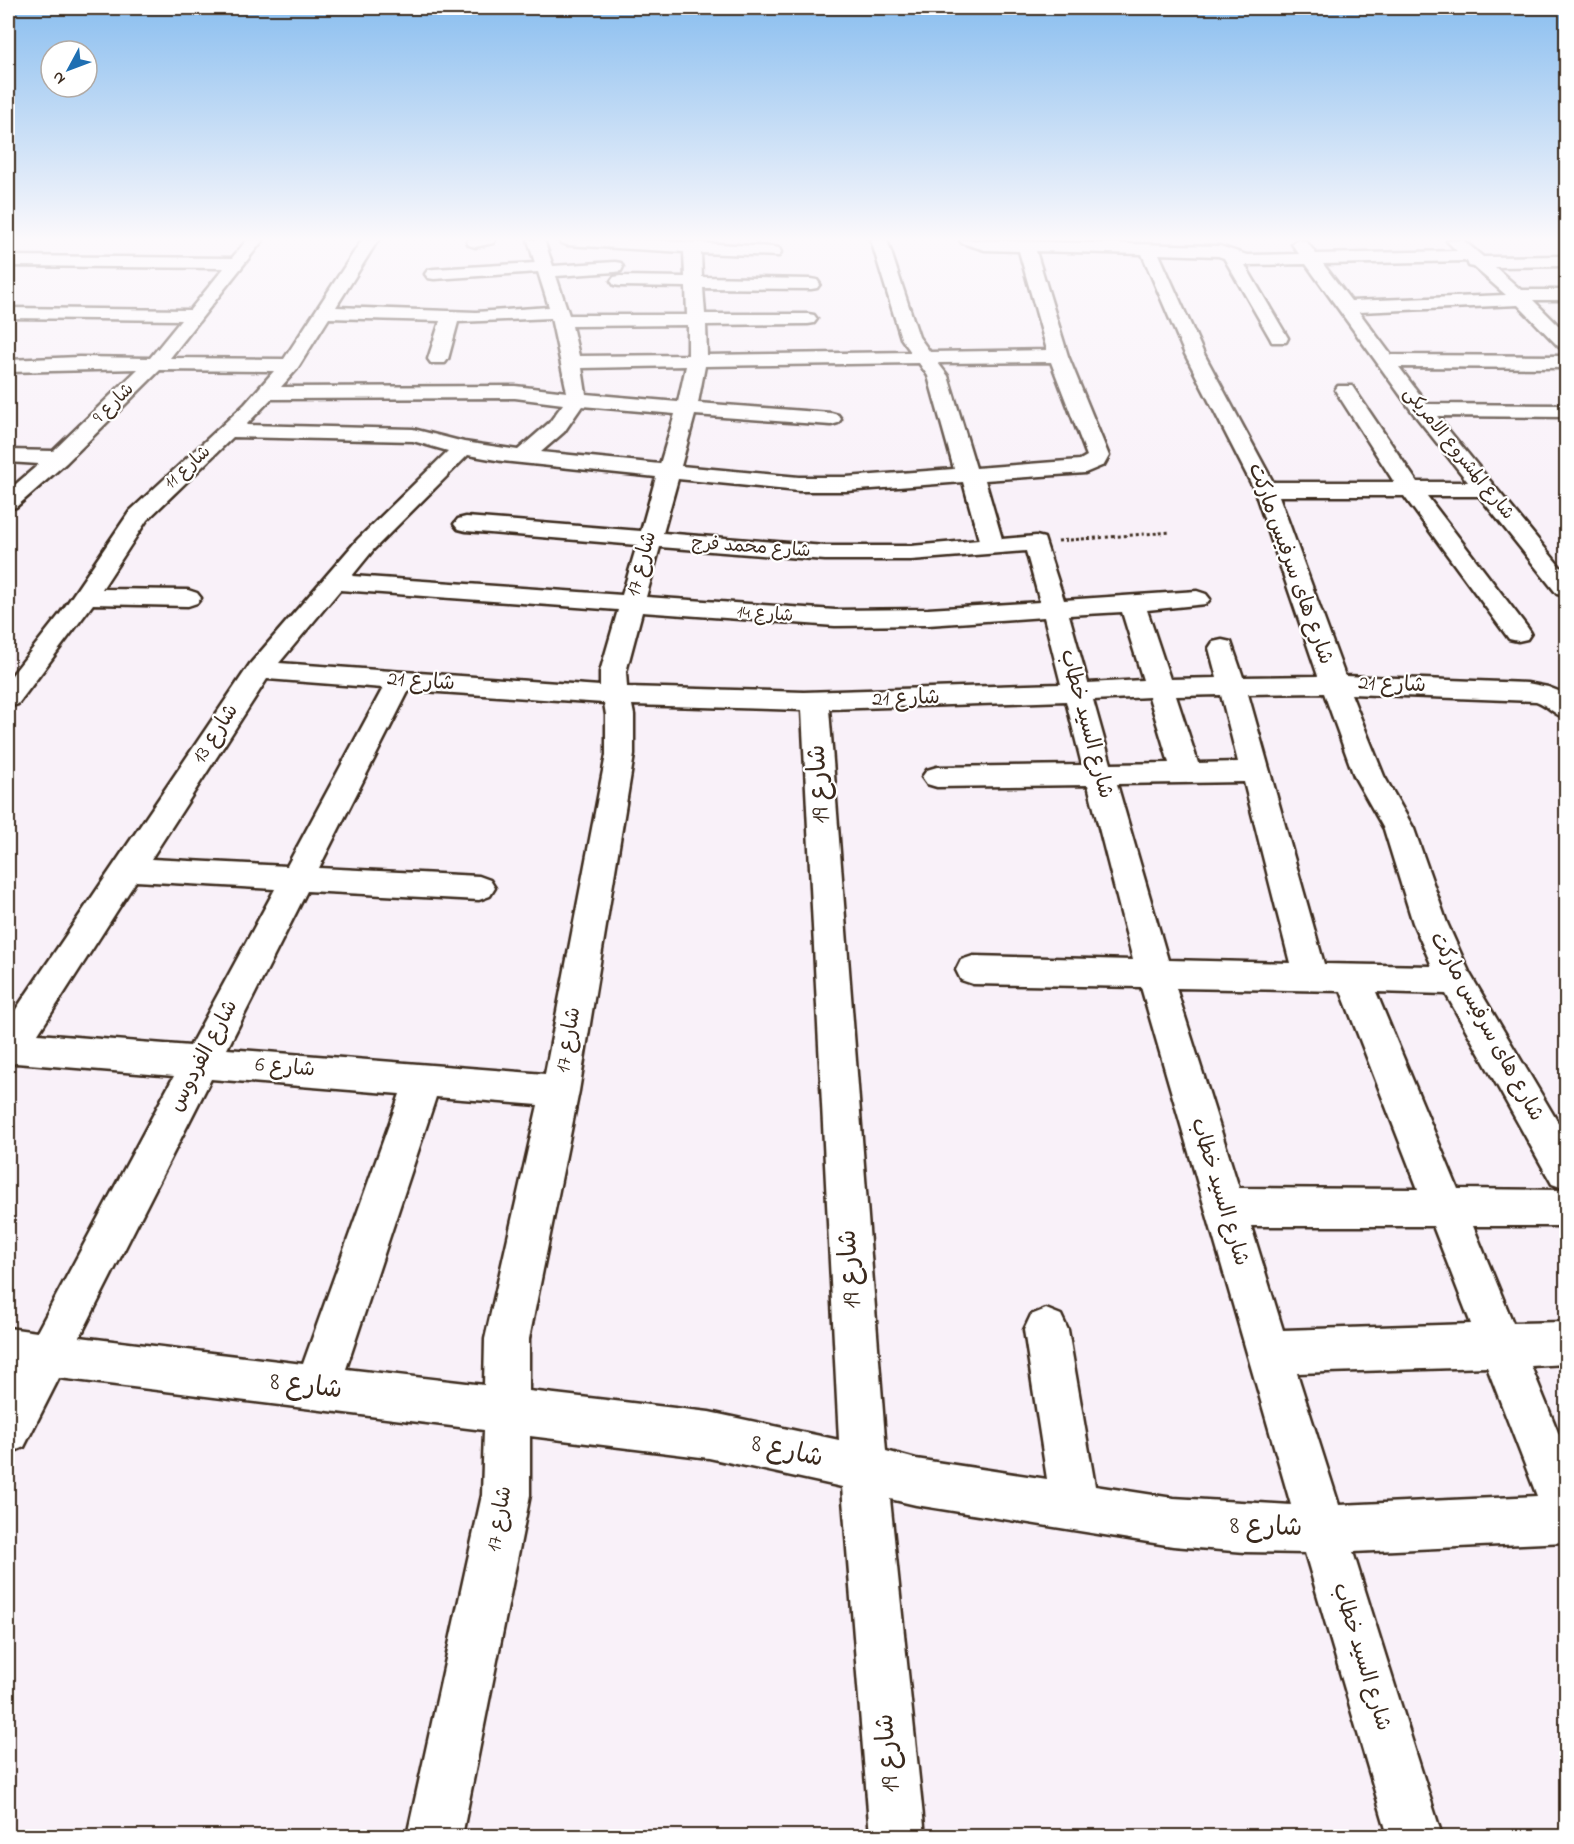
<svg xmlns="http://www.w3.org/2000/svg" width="1574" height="1844" font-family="'Indie Flower','Playpen Sans Arabic',sans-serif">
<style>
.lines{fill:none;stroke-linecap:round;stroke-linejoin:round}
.minor-casing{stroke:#3b2a1e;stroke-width:5}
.path{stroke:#3b2a1e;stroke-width:3;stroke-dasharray:3 3;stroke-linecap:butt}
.minor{fill:#fff;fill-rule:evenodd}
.labels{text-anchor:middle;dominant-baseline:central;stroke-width:4.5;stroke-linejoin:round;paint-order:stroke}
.far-street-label{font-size:18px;fill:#3b2a1e;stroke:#fff}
.street-label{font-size:21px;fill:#3b2a1e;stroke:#fff}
.near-street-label{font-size:26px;fill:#3b2a1e;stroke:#fff}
</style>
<rect width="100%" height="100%" fill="#f9f1f9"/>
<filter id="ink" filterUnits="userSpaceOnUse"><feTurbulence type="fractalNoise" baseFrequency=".0167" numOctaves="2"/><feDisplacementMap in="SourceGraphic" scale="12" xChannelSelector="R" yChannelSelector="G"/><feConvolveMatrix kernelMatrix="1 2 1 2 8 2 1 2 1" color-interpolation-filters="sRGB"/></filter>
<g filter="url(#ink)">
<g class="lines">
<!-- minor casing -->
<g class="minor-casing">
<g id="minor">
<path d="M247,240H263L170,358L284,359L362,240H378L336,307L476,312L549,307L538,272L434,279L428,278L425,274L428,270L434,269L535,263L528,240H544L553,266L615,262L621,263L623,267L621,271L615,272L556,276L569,315H687L686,287L620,286L614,285L611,281L614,277L620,276L685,277L684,252L567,245L561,243L559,240H647L773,247L779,248L781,252L779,256L701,253L702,277L811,279L817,280L820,284L817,288L811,289L703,288L705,314H808L814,315L817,319L814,323L808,324L706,325L707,355L911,352L901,338L871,240H887L919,337L930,352L1047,350L1019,251L985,250L962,243L960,240L1220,246L1247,255L1299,254L1292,244L1297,240L1306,241L1316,254L1457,251L1447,241L1463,240L1483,257L1566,256L1565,266L1495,267L1521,290H1566V300H1533L1566,333V349L1559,347L1518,305L1359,312L1391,355L1566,356V368L1399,367L1427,404L1566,405V417L1437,416L1566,574V596L1557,594L1479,496H1427L1527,627L1531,633L1527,639L1518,641L1509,639L1404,496H1279L1345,676L1527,683L1548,687L1566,694V718C1554,715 1548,705 1536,701L1351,694L1384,776L1414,829L1447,923L1470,974L1566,1136V1189L1552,1184L1446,994L1376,992L1458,1189L1566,1190V1226H1473L1513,1323L1566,1322V1364L1531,1366L1566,1452V1542L1353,1552L1442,1836H1388L1305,1553L1245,1552L1173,1546L916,1505L890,1499L925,1836H870L842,1487L709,1458L530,1436V1495L462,1836H407L482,1495L484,1430L59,1378L24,1447L8,1454V1386L15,1373L8,1372V1328L37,1332L174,1076L16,1063L8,1065V1021L250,664L358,539L448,451L413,441L233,437L147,520L102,589L188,590L197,593L201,598L197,603L188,606L93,604L18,704L8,707V680L60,614L130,511L245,404L274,371L160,370L66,463L16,507L8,509V491L39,464L8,462V450L53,451L138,369L8,372V360L79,357L150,358L181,320L8,318V308L190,310L224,268L8,266V256L232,258ZM1036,251L1142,254L1184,352L1254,489L1318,676L1243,677L1231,642L1222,640L1213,642L1209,648L1217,678L1170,679L1147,610L1206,604L1210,599L1206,594L1197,591L1064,600L1044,538L1036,536L1002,539L985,480L1085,473L1104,465L1109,456L1068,356ZM1159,254L1218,256L1224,258L1270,338L1272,342H1286L1288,338L1245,265L1306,264L1414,414L1468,482H1417L1352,386H1338L1335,390L1394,482H1273L1203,352ZM1467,261L1469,266L1474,267L1506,295L1351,301L1323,264ZM329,318L440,321L428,359L431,363H445L448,359L458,322L551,318L567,392L515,386L281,387L297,369ZM688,325V355L579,356L572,326ZM1051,362L1087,456L1080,460L976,468L948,376L938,363ZM919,363L928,376L954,469L846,477H799L681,466L695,415L831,425L838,423L841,419L838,415L831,413L698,403L705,366ZM686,366L678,402L586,394L582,368ZM515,398L563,404L549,423L518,450L464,442L413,429L246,425L271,399ZM582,406L675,414L660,464L541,452L564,432ZM468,455L502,461L656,477L641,531L466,517L458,519L454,524L458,529L466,531L637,545L622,595L352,576L374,549ZM678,479L799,491H846L963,482L979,540L911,546H825L663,533ZM660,547L825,560H911L1026,551L1040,602L928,609L835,610L646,597ZM340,590L618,610L600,672V686L279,663ZM642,612L835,626L928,625L1044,617L1061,684L804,692L627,687L626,672ZM1122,612L1143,680L1088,683L1069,615ZM267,679L383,688L287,866L151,859ZM409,690L604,703L606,715V755L545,1074L227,1049L307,891L479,900L490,896L495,888L490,880L479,876L319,868ZM1324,693L1354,776L1384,829L1413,923L1432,966L1324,964L1248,694ZM1221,695L1238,762L1198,763L1176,696ZM1149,697L1169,763L1111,764L1093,700ZM1066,701L1082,765L937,767L927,770L922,777L927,784L937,787L1088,785L1133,960L973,956L961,960L956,970L961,980L973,984L1141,987L1291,1505L1173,1498L1095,1486L1068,1330L1061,1315L1046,1309L1031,1315L1024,1330L1047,1479L916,1459L886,1451L829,709ZM632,705L802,710L839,1440L709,1412L529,1391V1339L579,1091L634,755V715ZM1244,782L1290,963L1168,960L1117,784ZM136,881L275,889L190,1046L38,1034ZM1176,988L1341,991L1418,1189L1239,1188ZM211,1079L400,1094L303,1364L80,1337ZM436,1097L538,1105L485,1339L484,1385L346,1369ZM1251,1226H1433L1471,1324L1283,1330ZM1487,1367L1537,1496L1339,1505L1297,1373Z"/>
<polygon points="468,240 495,240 493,243 475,247 469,245 467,242"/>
</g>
</g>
<!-- path -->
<polyline class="path" points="1058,541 1171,532"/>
<!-- minor -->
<use href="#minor" class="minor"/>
</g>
</g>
<!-- sky -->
<linearGradient id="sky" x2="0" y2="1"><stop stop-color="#8abeef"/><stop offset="0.48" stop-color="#fcf9fc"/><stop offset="1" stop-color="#fcf9fc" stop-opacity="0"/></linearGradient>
<rect width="1574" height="498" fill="url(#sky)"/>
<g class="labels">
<!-- far-street labels -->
<g class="far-street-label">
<text transform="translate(114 404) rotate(-44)">شارع 9</text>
<text transform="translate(1458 454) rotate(51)">شارع المشروع الامريكى</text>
<text transform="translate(188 468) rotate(-42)">شارع 11</text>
<text transform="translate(751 548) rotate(4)">شارع محمد فرج</text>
<text transform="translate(765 615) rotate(4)">شارع 14</text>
</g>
<!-- street labels -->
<g class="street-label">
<text transform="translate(642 564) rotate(-75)">شارع 17</text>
<text transform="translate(1290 564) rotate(70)">شارع هاى سرفيس ماركت</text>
<text transform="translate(421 682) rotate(4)">شارع 21</text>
<text transform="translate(1392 685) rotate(2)">شارع 21</text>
<text transform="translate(906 699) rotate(-2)">شارع 21</text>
<text transform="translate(1086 724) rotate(75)">شارع السيد خطاب</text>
<text transform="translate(216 734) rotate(-57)">شارع 13</text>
<text transform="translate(1486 1027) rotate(61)">شارع هاى سرفيس ماركت</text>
<text transform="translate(569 1040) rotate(-80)">شارع 17</text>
<text transform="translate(204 1056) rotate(-62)">شارع الفردوس</text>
<text transform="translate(285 1068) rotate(5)">شارع 6</text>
<text transform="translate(1219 1192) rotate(73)">شارع السيد خطاب</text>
<text transform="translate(500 1519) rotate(-80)">شارع 17</text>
<text transform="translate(1361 1657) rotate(73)">شارع السيد خطاب</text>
</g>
<!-- near-street labels -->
<g class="near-street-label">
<text transform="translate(820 784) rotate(-94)">شارع 19</text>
<text transform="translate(851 1269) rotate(-94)">شارع 19</text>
<text transform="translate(306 1387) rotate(7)">شارع 8</text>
<text transform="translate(787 1452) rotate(13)">شارع 8</text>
<text transform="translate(1266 1528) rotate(2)">شارع 8</text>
<text transform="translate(889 1753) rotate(-95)">شارع 19</text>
</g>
</g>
<!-- margin -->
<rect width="1574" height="1844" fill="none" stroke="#fff" stroke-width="30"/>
<rect x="15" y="15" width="1544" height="1814" fill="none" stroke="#3b2a1e" stroke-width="2" filter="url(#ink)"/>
<!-- north arrow -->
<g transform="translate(69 69) rotate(229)"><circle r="28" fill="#ffffff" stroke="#b1aaa5" stroke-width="1.5"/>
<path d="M0-4.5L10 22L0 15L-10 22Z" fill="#1f6fb2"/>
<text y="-9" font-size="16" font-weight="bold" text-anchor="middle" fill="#3b2a1e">N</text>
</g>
</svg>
